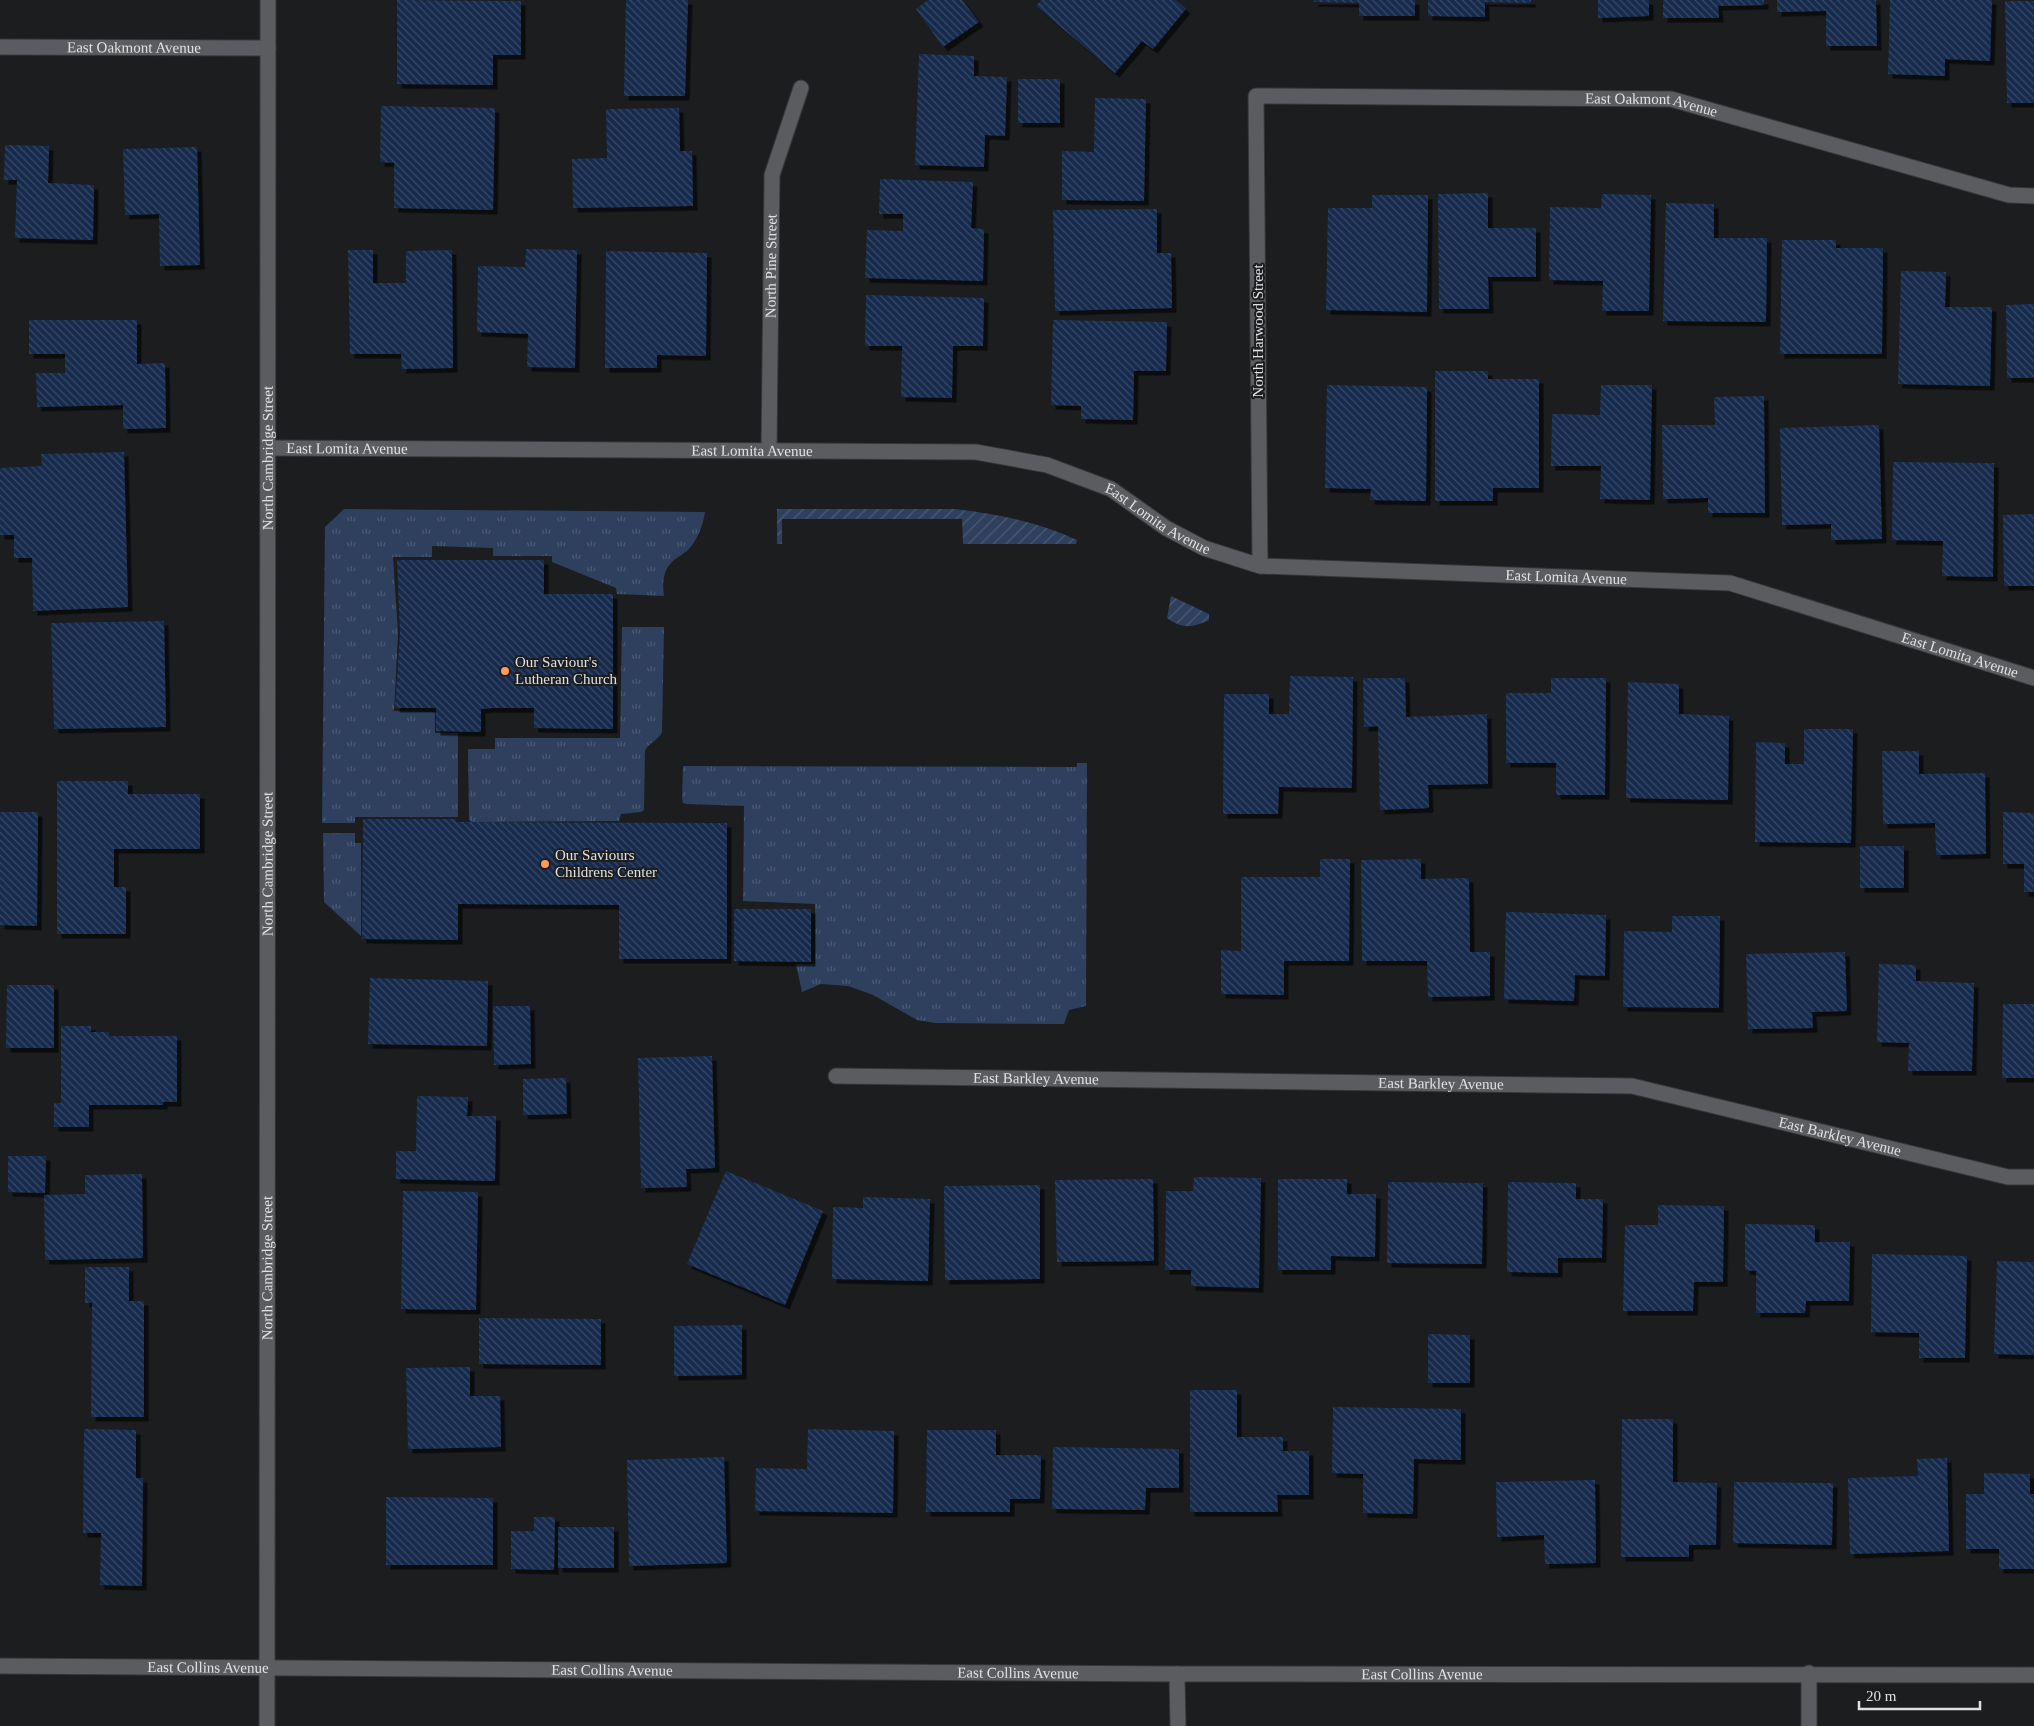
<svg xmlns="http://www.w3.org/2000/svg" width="2034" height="1726" font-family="'Times New Roman',serif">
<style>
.grass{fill:url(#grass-tufts)}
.garden{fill:url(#garden-furrows)}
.building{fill:url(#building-back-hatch);filter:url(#shadow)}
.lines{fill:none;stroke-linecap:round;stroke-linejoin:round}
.minor-casing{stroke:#363739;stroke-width:17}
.minor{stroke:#5b5c5f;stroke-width:15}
.poi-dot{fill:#ff9b5b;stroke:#1b1d1f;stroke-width:2}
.labels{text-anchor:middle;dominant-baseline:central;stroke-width:4;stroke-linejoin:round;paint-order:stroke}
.street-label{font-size:15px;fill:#e0e1e3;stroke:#1b1d1f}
.poi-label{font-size:15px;fill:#e0e1e3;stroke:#1b1d1f;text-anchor:start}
</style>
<defs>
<pattern id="grass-tufts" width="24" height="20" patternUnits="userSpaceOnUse" patternTransform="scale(1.25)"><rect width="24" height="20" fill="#2e405e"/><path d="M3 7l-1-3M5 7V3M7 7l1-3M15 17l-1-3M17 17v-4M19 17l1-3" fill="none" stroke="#4c5b75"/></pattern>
<pattern id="garden-furrows" width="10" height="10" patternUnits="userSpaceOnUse" patternTransform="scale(1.25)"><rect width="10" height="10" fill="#2e405e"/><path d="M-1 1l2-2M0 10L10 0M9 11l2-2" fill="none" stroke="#4c5b75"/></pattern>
<pattern id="building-back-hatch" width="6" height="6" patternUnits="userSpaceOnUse" patternTransform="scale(1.25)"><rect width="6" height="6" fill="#182b4d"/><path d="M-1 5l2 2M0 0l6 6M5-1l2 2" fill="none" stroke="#394966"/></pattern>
<filter id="shadow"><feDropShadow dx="4.5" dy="4.5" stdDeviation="0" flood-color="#0009"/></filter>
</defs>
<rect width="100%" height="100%" fill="#1b1d1f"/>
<!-- grass -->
<g class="grass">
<path d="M344,509L705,512C703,526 697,541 687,551C683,554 678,557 674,560C663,569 662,583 664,596L617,594L616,588L552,562V556H493V548L432,546V557H393L398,634L394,711L435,712V733H458V817H355V823H322L325,527Z"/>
<path d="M622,627H664L662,732C658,741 648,743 645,751L644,810L641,812L621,814L619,821L472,822L469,820L468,749H495V738H620Z"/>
<polygon points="1077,763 1087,763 1086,1006 1069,1010 1064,1024 935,1023 917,1020 873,995 848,986 821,984 802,992 796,964 815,964 815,904 743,901 744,806 687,804 683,803 682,798 683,766 1077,767"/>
<polygon points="323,833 355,833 355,843 361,843 361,936 324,902"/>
</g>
<!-- garden -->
<g class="garden">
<path d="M777,509H955C998,514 1038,522 1077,540L1076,544H963L962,519H782V544H777Z"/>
<path d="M1171,596L1209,614V620C1193,628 1182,629 1167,618Z"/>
</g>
<!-- building -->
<g class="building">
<polygon points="397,0 521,1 521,55 493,55 493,85 397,84"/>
<polygon points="626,0 688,0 685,96 624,96"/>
<polygon points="928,0 962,0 979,22 943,47 916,9"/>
<polygon points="1041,0 1176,0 1186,9 1153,49 1142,41 1115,73 1036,6"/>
<polygon points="1314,0 1415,0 1415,16 1359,16 1359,3 1314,2"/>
<polygon points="1428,0 1531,0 1531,3 1485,2 1485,17 1428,16"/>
<polygon points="1598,0 1649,0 1649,16 1598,18"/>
<polygon points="1663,0 1764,0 1764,5 1718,6 1719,18 1663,18"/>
<polygon points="1777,0 1876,0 1877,46 1826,46 1826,11 1777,12"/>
<polygon points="1890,0 1992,0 1990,61 1945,59 1945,76 1888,74"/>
<polygon points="2005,1 2034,1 2034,103 2007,103"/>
<polygon points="919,54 974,56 974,76 1007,77 1005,136 985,135 984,167 915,165"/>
<rect x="1018" y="79" width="42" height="44"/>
<polygon points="1095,98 1146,99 1144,201 1062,200 1062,151 1094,152"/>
<polygon points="381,106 495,108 493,210 394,208 394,163 380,162"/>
<polygon points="679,108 680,151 692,151 693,206 573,208 572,159 607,158 606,109"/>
<polygon points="5,145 49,146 48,183 94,185 93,240 15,238 17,180 4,180"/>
<polygon points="197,147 200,265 160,266 159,214 125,215 123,149"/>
<polygon points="880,179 973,182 971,228 984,229 983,281 865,278 867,230 903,231 903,214 879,214"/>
<polygon points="1488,193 1488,228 1536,228 1536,277 1488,277 1489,309 1439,309 1438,194"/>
<polygon points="1602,194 1651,195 1649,311 1602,311 1603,281 1549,280 1550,207 1601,208"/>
<polygon points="1372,195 1428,195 1427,312 1326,310 1328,208 1372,208"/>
<polygon points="1666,203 1714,204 1714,238 1767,238 1766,322 1663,321"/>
<polygon points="1157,209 1157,253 1171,253 1172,308 1055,311 1053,210"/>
<polygon points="1782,240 1836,240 1836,248 1883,248 1882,354 1780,354"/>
<polygon points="526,249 577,250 575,368 527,367 528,334 477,332 478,266 525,267"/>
<polygon points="348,250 373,250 373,283 406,283 406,251 452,250 453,368 402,369 401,354 350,354"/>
<polygon points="606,251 707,253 706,356 657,355 657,368 605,368"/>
<polygon points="1901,271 1946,272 1945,307 1992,307 1990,386 1898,384"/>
<polygon points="866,295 984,298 983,346 953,346 952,398 901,397 902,346 865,346"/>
<polygon points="2034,304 2034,378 2007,378 2006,305"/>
<polygon points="29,320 137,320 137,364 165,363 166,428 123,429 123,405 37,407 36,373 65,373 65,354 29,354"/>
<polygon points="1053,320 1167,322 1166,371 1134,371 1133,420 1081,419 1081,406 1051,405"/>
<polygon points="1435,371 1488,371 1488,379 1539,379 1539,488 1493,488 1493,501 1435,501"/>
<polygon points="1327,385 1427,387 1426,501 1370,500 1371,489 1325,488"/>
<polygon points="1601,385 1652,385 1650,500 1600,499 1601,466 1551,466 1552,414 1600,415"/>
<polygon points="1764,396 1765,513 1708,513 1708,498 1663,499 1662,425 1715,425 1714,397"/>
<polygon points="1879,425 1882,539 1831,540 1831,524 1782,525 1780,428"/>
<polygon points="124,452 128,607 33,611 32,558 14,558 14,535 0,535 0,468 42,466 41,454"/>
<polygon points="1893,462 1994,463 1993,577 1942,576 1943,541 1892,540"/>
<polygon points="2034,514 2034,586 2004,586 2003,515"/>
<polygon points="397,560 544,560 544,594 613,594 613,729 534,728 534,708 492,708 481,709 481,732 436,731 436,708 395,708 400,634"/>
<polygon points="164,621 166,727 54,729 51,623"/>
<polygon points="1290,676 1353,677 1352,788 1279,787 1278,814 1223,814 1224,694 1269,694 1269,714 1289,714"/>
<polygon points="1363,678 1405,678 1406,717 1487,714 1488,784 1428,785 1429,808 1380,810 1378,726 1364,727"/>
<polygon points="1551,678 1606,678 1605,795 1556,795 1556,763 1506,763 1506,693 1551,693"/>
<polygon points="1628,682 1679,684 1679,714 1729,716 1728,800 1626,798"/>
<polygon points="1804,729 1853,729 1851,843 1755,842 1756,742 1785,743 1785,764 1804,764"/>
<polygon points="1882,751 1919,751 1919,774 1985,773 1986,854 1936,855 1935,823 1883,824"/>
<polygon points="57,781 128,781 128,794 200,794 200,849 114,849 114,887 126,887 126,934 57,934"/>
<polygon points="0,812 38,812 37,926 0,925"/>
<polygon points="2003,812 2034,813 2034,892 2024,892 2024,864 2003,864"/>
<polygon points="363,819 456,819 456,822 727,823 727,959 619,959 619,905 458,904 458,940 362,939"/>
<rect x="1860" y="846" width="44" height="42"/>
<polygon points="1320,859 1350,859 1349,961 1284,961 1284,995 1221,994 1221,950 1241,951 1241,877 1320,877"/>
<polygon points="1421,859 1421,879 1469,878 1470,952 1490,952 1490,996 1428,997 1427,961 1362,961 1361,860"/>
<polygon points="734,909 811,909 811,962 734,961"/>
<polygon points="1506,912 1606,915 1605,976 1575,975 1574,1001 1504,999"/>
<polygon points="1672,916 1720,916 1719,1008 1623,1007 1624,931 1672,932"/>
<polygon points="1845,952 1847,1011 1812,1012 1813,1028 1748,1029 1746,954"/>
<polygon points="1879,964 1916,965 1916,981 1974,983 1972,1071 1908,1071 1909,1043 1877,1042"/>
<polygon points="370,978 488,981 487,1046 368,1044"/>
<polygon points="7,985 54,985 54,1048 6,1048"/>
<polygon points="2003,1004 2034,1004 2034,1078 2002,1078"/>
<polygon points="493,1006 530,1006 531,1064 494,1065"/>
<polygon points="61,1026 91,1026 91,1032 109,1032 109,1036 177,1036 177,1102 163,1102 163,1105 89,1105 89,1127 54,1127 54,1103 61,1103"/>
<polygon points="712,1056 715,1168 686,1169 687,1187 641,1188 638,1058"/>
<polygon points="566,1078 567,1114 523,1115 523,1079"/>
<polygon points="417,1096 468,1097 467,1116 496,1116 495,1181 396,1179 396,1151 416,1151"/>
<polygon points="8,1156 46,1156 45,1193 8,1192"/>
<polygon points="726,1171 823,1211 785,1305 687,1264"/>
<polygon points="142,1174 143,1258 45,1260 44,1195 85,1194 85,1175"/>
<polygon points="1194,1177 1261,1178 1259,1288 1191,1286 1191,1270 1165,1270 1166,1191 1193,1191"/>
<polygon points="1153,1179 1154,1261 1057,1262 1055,1180"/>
<polygon points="1278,1179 1347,1179 1347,1194 1376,1194 1375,1257 1331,1256 1331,1270 1278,1270"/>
<polygon points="1388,1182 1483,1183 1482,1264 1387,1263"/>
<polygon points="1508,1182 1576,1183 1576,1199 1603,1199 1602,1258 1558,1258 1558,1273 1507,1272"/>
<polygon points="1040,1185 1040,1279 945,1280 944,1186"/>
<polygon points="403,1191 478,1192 476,1310 401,1309"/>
<polygon points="863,1197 930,1199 928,1281 832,1279 833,1207 863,1208"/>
<polygon points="1658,1205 1724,1206 1723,1282 1694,1282 1693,1311 1623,1311 1625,1225 1658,1225"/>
<polygon points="1745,1224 1815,1225 1815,1242 1850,1242 1849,1301 1806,1301 1805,1313 1756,1313 1756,1271 1745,1270"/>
<polygon points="1872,1254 1967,1256 1965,1358 1919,1358 1919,1333 1871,1332"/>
<polygon points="1997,1261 2034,1262 2034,1355 1994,1354"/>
<polygon points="85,1267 129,1267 129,1301 144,1301 144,1417 91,1417 92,1303 85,1303"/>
<polygon points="479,1318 601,1319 601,1365 479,1364"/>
<polygon points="742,1325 742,1375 674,1376 674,1326"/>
<polygon points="1428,1334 1470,1335 1470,1383 1428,1383"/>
<polygon points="470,1367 470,1396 500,1396 501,1447 408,1449 406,1368"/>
<polygon points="1190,1390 1237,1390 1237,1437 1283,1437 1283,1451 1309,1451 1309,1495 1277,1495 1278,1512 1190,1512"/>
<polygon points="1333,1407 1461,1409 1461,1460 1414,1459 1413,1514 1363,1513 1363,1474 1332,1473"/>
<polygon points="1622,1419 1673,1419 1673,1482 1717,1483 1716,1545 1689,1545 1689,1557 1621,1557"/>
<polygon points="84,1429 136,1430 136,1478 143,1478 142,1586 100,1585 101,1533 83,1533"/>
<polygon points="808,1429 894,1431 893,1513 755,1511 756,1468 807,1469"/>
<polygon points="927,1430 996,1430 996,1455 1041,1455 1040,1499 1010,1499 1010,1512 926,1512"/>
<polygon points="1053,1447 1179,1449 1179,1488 1146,1488 1145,1510 1052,1509"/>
<polygon points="724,1457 727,1563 629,1566 627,1460"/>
<polygon points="1947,1458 1949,1551 1850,1554 1848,1478 1918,1476 1917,1459"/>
<polygon points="1984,1473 2030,1474 2030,1494 2034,1494 2034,1569 1999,1569 1999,1549 1966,1549 1966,1494 1984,1494"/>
<polygon points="1595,1480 1596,1563 1545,1564 1544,1535 1497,1537 1496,1482"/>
<polygon points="1734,1482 1833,1483 1832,1545 1733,1543"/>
<polygon points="386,1497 493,1498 493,1565 386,1565"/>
<polygon points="534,1517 555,1517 554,1570 511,1569 511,1531 534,1531"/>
<rect x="558" y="1527" width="56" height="41"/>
</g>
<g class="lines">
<!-- minor casing -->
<g class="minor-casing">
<g id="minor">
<path id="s1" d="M0,47L268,48"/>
<path id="s2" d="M268,448L976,452L1047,465L1111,489L1166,528L1204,548L1260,566L1730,583L2034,678"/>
<path id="s3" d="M769,450L772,175L801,88"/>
<path id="s4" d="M1260,566L1256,96L1671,99L2009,195L2034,196"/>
<path id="s5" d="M836,1076L1632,1086L2008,1177H2034"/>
<path id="s6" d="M0,1666L1177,1674L2034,1675"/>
<polyline points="1177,1674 1178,1726"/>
<path id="s7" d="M267,1726L268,0"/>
<polyline points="1809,1726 1809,1673"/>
</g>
</g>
<!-- minor -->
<use href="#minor" class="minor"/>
</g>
<!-- markers -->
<g class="poi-dot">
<circle cx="505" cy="671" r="5"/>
<circle cx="545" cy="864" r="5"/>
</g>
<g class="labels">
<!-- street labels -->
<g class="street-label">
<text stroke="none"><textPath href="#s1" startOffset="134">East Oakmont Avenue</textPath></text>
<text stroke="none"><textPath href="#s4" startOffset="866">East Oakmont Avenue</textPath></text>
<text stroke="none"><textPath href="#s3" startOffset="184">North Pine Street</textPath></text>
<text transform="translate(1258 331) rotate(-90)">North Harwood Street</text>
<text stroke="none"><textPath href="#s2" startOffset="79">East Lomita Avenue</textPath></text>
<text stroke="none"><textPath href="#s2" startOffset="484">East Lomita Avenue</textPath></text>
<text stroke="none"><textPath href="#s7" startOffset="1268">North Cambridge Street</textPath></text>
<text stroke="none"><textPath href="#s2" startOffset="904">East Lomita Avenue</textPath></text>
<text stroke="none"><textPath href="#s2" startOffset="1324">East Lomita Avenue</textPath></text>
<text stroke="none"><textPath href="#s2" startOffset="1729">East Lomita Avenue</textPath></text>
<text stroke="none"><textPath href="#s7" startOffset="862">North Cambridge Street</textPath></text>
<text stroke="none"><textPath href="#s5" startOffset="200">East Barkley Avenue</textPath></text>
<text stroke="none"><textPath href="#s5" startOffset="605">East Barkley Avenue</textPath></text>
<text stroke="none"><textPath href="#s5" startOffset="1010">East Barkley Avenue</textPath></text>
<text stroke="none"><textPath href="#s7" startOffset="458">North Cambridge Street</textPath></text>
<text stroke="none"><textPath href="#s6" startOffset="208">East Collins Avenue</textPath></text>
<text stroke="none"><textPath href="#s6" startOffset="612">East Collins Avenue</textPath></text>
<text stroke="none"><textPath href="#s6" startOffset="1018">East Collins Avenue</textPath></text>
<text stroke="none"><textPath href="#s6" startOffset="1422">East Collins Avenue</textPath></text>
</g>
<!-- poi labels -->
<g class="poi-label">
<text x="515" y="662">Our Saviour's<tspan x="515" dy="17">Lutheran Church</tspan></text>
<text x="555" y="855">Our Saviours<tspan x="555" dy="17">Childrens Center</tspan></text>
</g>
</g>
<!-- scale -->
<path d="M1859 1701v8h121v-8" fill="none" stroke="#e0e1e3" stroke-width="2.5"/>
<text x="1866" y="1701" font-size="15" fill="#e0e1e3" stroke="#1b1d1f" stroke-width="4" paint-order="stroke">20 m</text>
</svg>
